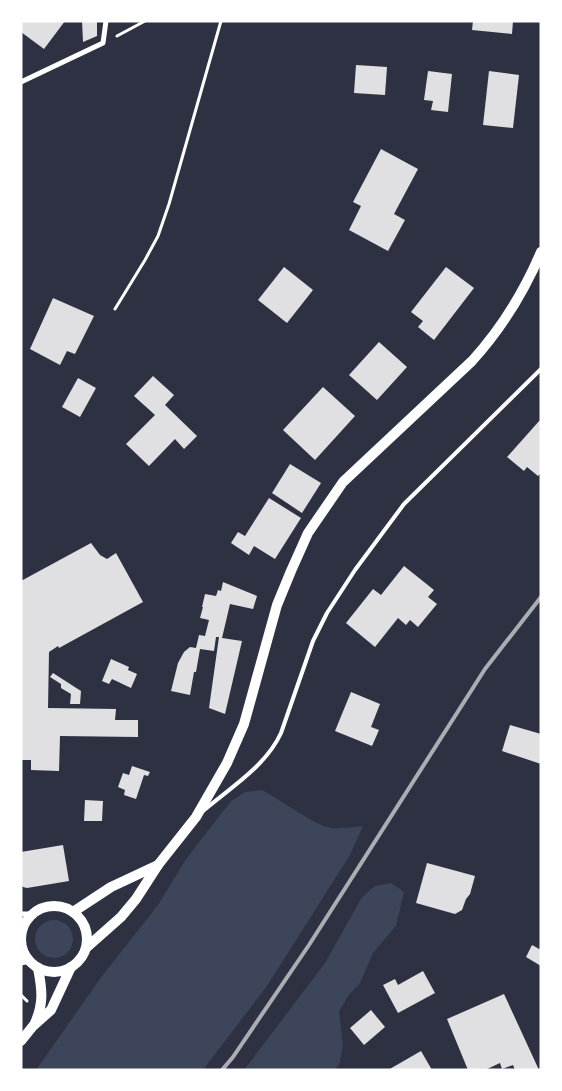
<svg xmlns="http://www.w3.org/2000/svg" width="562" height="1091" font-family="'Titillium Web',sans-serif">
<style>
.green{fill:#3c4559}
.building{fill:#e0e0e3}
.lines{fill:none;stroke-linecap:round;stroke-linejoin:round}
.path{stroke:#fff;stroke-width:3}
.service{stroke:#fff;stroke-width:4}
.minor{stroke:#fff;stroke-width:5}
.secondary{stroke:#fff;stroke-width:10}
.rail{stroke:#abadb3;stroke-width:4}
</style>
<rect width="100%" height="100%" fill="#2d3142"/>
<!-- green -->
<g class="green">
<path d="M262,790C280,799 315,826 331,828C341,829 353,827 363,826L350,855L267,986L203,1070H36L102,976L158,905L186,859L231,801L245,792Z"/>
<polygon points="391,883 404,892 396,926 373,953 360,983 348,996 339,1012 343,1045 340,1062 335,1070 244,1070 325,963 362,897 375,886"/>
<circle cx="54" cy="939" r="19"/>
</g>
<!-- building -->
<g class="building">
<polygon points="21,21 65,21 44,49 21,32"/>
<polygon points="82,21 97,21 97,36 83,42"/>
<polygon points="473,21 513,21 512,34 472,30"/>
<polygon points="356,65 387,67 385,95 354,93"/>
<polygon points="428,71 452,74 448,112 431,110 433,101 424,100"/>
<polygon points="489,71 519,75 513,128 483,125"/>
<polygon points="381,149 418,169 394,214 405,220 388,251 349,230 361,206 353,202"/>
<polygon points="284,267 313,290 287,323 258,300"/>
<polygon points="446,267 474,288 434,340 418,327 423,321 411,312"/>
<polygon points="53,298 94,316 75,354 67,351 60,365 30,349"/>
<polygon points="379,342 407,367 377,400 349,375"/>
<polygon points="153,376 174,395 165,405 197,436 184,449 175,439 149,466 126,444 155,415 134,396"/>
<polygon points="78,378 96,388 80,417 62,407"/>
<polygon points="323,387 355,416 315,460 283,430"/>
<polygon points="540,420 541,473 538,476 527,467 524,471 507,457"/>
<polygon points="290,464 321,483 302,513 272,493"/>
<polygon points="269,498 301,518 275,559 254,546 249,555 231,543 238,532 245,536"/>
<polygon points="91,543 100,555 107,559 116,553 143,602 59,648 58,646 49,652 48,708 116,709 115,720 138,720 138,737 60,736 59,771 31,770 31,760 21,760 21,581"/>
<polygon points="404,566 434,590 428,597 437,604 418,627 410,620 406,625 398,618 375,647 346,623 373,589 381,595"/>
<polygon points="223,582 257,596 253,609 230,604 222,638 242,641 225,714 209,708 219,637 216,637 214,651 200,649 196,672 194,672 190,695 171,691 178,663 184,652 190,647 196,648 199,635 205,636 209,620 200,618 203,607 202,607 205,594 216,596 218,590 221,591"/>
<polygon points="111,659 129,667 128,670 137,674 131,688 112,679 109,684 102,681"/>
<polygon points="53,673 81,691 80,704 70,704 71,694 61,688 61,684 50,677"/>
<polygon points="351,692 380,704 371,727 379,730 372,746 335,731"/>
<polygon points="510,725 541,734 541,764 502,751"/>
<polygon points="132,766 150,772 148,776 144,775 136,799 124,795 125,790 118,787 123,773 129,775"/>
<polygon points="85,800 103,801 102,821 84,821"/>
<polygon points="63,845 69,881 27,888 23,887 21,884 21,852"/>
<polygon points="427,863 475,876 470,894 466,899 462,910 455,914 416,903"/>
<polygon points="532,945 541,950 541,966 526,957"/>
<polygon points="423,971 435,993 398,1013 383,985 395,979 398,985"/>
<polygon points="504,994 539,1070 515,1070 513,1065 502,1069 500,1063 485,1070 468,1070 447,1019"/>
<polygon points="371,1010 385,1027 364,1045 350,1028"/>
<polygon points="421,1051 432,1070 388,1070"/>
</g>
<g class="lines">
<!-- path -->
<g class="path">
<polyline points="117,36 145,21"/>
<polyline points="115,309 145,260 158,236 169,204 221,21"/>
<polyline points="21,995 27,1001"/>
</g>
<!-- service -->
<path class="service" d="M203,811C230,788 266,766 281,733L313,641L327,613L355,570L404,504L541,369"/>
<!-- minor -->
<g class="minor">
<polyline points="21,82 103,43 106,21"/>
<polyline points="21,914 33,914"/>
<polyline points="21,963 30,961"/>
</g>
<!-- secondary -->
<g class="secondary">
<circle cx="54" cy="939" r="33"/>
<polyline points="73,912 111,887 158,865"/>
<path d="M86,948L121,917L136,899L158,865L196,817L227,763L244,724L277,605L291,571L308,533L343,482L472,361C501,329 524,292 541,252"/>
<path d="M35,1023C44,1003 42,989 38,968"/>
<polyline points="21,1041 33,1026 51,1010 71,967"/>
</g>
<!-- rail -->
<polyline class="rail" points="222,1070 233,1057 309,945 485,669 541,597"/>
</g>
<!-- border -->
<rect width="562" height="1091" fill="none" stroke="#ffffff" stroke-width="45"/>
</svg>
